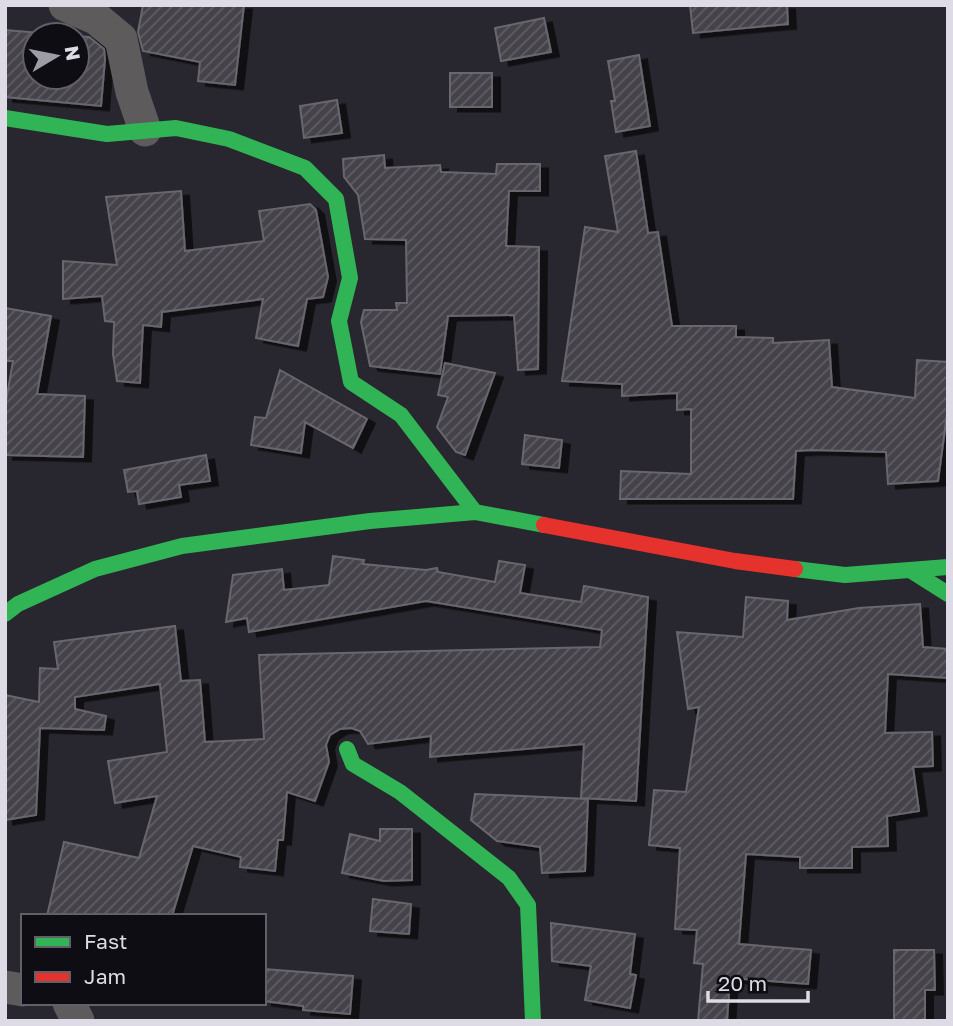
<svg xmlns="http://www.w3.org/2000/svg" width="953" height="1026" font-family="'Golos Text',sans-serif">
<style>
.building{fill:url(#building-hatch);stroke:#68666e;stroke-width:2;filter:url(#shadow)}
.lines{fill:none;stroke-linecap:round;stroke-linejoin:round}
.street{stroke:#5e5b5c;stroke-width:33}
.fast{stroke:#30b455;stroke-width:16}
.jam{stroke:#e5322d;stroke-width:16}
</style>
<defs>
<pattern id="building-hatch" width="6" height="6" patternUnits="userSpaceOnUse" patternTransform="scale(1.75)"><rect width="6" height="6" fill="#45434a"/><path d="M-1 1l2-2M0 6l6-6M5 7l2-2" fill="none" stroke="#5f5e64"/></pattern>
<filter id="shadow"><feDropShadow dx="8" dy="4.5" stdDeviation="0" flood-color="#0009"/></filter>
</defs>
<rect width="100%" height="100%" fill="#28262e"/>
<!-- building -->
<g class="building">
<polygon points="143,5 244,5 235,85 198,81 200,62 143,51 138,32"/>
<polygon points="690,5 787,5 788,24 693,33"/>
<polygon points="544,18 551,52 501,61 495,28"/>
<polygon points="5,30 64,35 35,35 35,77 77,77 77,36 89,37 104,49 105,59 101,106 5,97"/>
<polygon points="639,55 650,126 616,132 611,101 615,101 608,61"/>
<rect x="450" y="73" width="42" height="34"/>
<polygon points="337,100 342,133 304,138 300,106"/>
<polygon points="636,151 648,233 658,232 672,326 736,326 736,337 773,338 773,343 829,340 832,387 915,398 917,360 948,362 948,407 938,481 888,484 886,452 812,450 796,451 793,499 620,499 621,471 691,474 691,409 677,410 677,393 622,396 622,384 562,381 585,227 618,232 605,156"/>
<polygon points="384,155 385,168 440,165 441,172 496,174 497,164 540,164 540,191 509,191 506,246 539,247 538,369 518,370 514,315 448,316 440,374 370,366 361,322 364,310 397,310 396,303 407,303 406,240 365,239 358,195 344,177 343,159"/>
<polygon points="181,191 185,251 264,241 259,211 310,204 316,210 328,277 323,297 307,299 298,346 256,338 263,299 162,312 161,327 143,325 140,383 117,381 113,354 114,322 105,321 102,296 63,299 63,261 117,265 106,197"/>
<polygon points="5,308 51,316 37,394 85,396 83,457 5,455 5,407 13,361 5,361"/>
<polygon points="445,363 495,373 465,455 456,452 437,427 448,397 438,395"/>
<polygon points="280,370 367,419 353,448 305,422 301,453 251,445 255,417 266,418"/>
<polygon points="525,435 562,440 559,468 522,464"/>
<polygon points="206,455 210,481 179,485 181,497 139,504 137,491 128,492 124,470"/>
<polygon points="333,556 364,560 363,564 426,570 437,568 438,572 495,582 499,561 525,565 520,593 581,602 584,586 648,597 636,801 581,798 584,744 430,757 431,736 368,744 360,731 351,728 340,729 330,735 326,745 329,762 315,801 287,792 283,840 278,840 275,871 240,867 241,857 193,846 172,916 47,916 64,842 139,858 157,796 115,803 108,761 167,752 160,684 75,697 75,709 106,716 104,730 40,728 36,815 5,820 5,695 39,702 40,668 58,669 54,642 175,626 181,681 200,680 205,742 264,739 259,655 600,647 602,630 426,601 249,632 247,618 226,622 233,575 282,569 284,590 329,585"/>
<polygon points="746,597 788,601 787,620 859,608 920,604 923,647 948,649 947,678 888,674 885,733 932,732 933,766 913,767 919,811 887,816 888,846 852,847 852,868 800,868 800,857 746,854 739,944 811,950 808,984 730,978 727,1021 698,1021 703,964 694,963 697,930 675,929 680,848 649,845 654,790 686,792 699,707 688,709 677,632 743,637"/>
<polygon points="475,794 588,799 585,871 542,873 540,847 497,841 471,820"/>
<polygon points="380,829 412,829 412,880 384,881 342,873 350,834 380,841"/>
<polygon points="373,899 411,904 409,934 370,931"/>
<polygon points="551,923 635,934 630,974 636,975 630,1008 585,1000 591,966 552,961"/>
<polygon points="894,950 934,950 935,990 925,990 925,1020 894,1020"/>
<polygon points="264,969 353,976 350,1014 303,1010 303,1006 264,1001"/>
</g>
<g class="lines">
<!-- street -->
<g class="street">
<polyline points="65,5 97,19 121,39 132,92 145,130"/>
<polyline points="5,987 23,990"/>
<polyline points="69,1003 78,1021"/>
</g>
<!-- fast -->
<g class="fast">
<polyline points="5,118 107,134 176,128 229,139 305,168 336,199 350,278 339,321 351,382 401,415 475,512"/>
<polyline points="795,569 845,575 948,567"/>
<polyline points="910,570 948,594"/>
<polyline points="5,614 18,604 95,569 182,546 370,521 475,512 544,525"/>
<polyline points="347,749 353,764 400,792 509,878 528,905 533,1021"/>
</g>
<!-- jam -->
<polyline class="jam" points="544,525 735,561 795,569"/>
</g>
<!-- border -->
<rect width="953" height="1026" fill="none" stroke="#dedbe6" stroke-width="14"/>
<!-- legend -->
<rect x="21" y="914" width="245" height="91" fill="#0e0d14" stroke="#615f68" stroke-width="2"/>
<rect x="35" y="937" width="35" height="10" fill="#30b455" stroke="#615f68" stroke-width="2"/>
<text x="84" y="949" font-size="21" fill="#dedbe6">Fast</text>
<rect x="35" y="972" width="35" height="10" fill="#e5322d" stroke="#615f68" stroke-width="2"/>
<text x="84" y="984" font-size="21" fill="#dedbe6">Jam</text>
<!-- north arrow -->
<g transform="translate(56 56) rotate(80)"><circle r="33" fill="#0e0d14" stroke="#615f68" stroke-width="2"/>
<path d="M0-5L12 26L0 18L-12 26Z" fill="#9e9ca6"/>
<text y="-10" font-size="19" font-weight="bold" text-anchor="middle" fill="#dedbe6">N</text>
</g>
<!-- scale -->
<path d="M708 991v10h100v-10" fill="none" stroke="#dedbe6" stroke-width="3.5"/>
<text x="718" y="991" font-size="21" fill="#dedbe6" stroke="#0e0d14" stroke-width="5" paint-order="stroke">20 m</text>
</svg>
